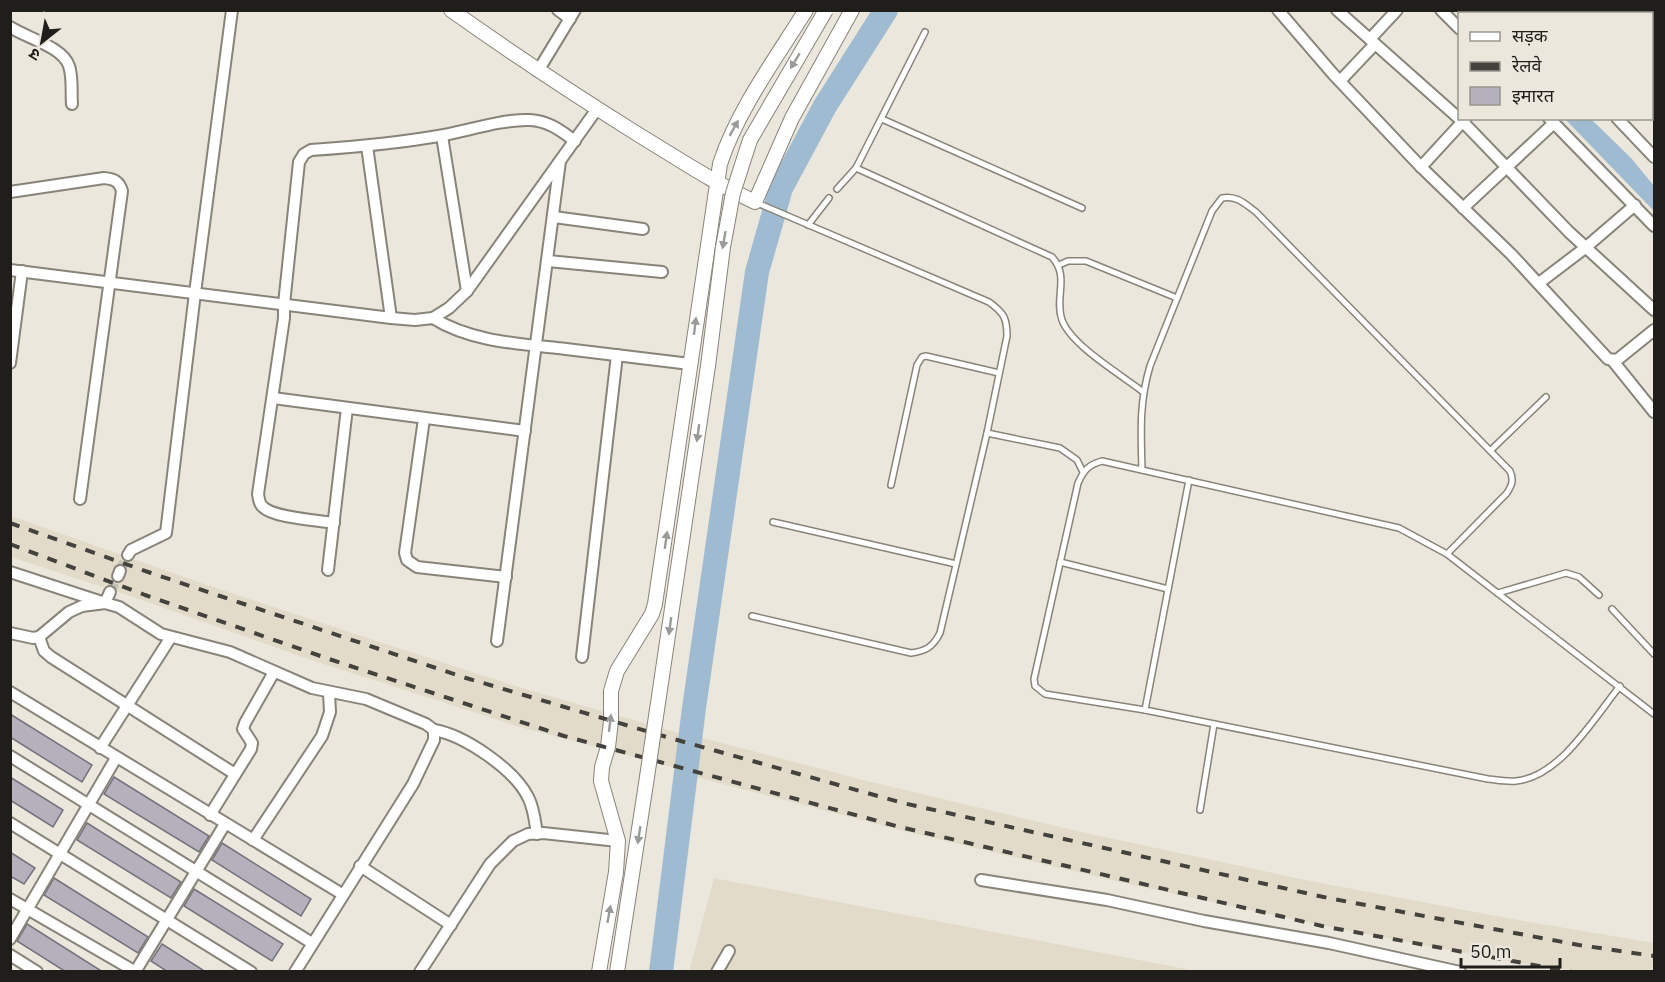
<svg xmlns="http://www.w3.org/2000/svg" width="1665" height="982" font-family="'IBM Plex Sans','Noto Sans Devanagari',sans-serif">
<style>
.built{fill:#e2dbc9}
.water{fill:#9fbbd1}
.lines{fill:none;stroke-linecap:round;stroke-linejoin:round}
.river{stroke:#9fbbd1;stroke-width:24}
.building{fill:#b4b1bc;stroke:#75737d;stroke-width:1.5}
.minor-tunnel{stroke:#c2bfb5;stroke-width:10;stroke-dasharray:10 5;stroke-linecap:butt}
.service-casing{stroke:#88847a;stroke-width:8}
.minor-casing{stroke:#88847a;stroke-width:14}
.tertiary-casing{stroke:#88847a;stroke-width:16}
.service{stroke:#fff;stroke-width:5}
.minor{stroke:#fff;stroke-width:10}
.tertiary{stroke:#fff;stroke-width:14}
.rail{stroke:#43423d;stroke-width:4;stroke-dasharray:10 10;stroke-linecap:butt}
.tertiary-bridge-casing{stroke:#88847a;stroke-width:16;stroke-linecap:butt}
.tertiary-bridge{stroke:#fff;stroke-width:14}
.oneway{fill:#9a9a98}
</style>
<rect width="100%" height="100%" fill="#ebe7dc"/>
<!-- built -->
<g class="built">
<polygon points="11,516 201,583 395,647 522,688 682,734 676,768 520,727 305,658 139,599 11,557"/>
<polygon points="699,737 867,781 1081,832 1310,881 1507,918 1654,943 1654,971 1575,971 1500,960 1315,924 1115,881 904,831 696,777"/>
<polygon points="714,878 1196,971 689,972"/>
</g>
<!-- water -->
<polygon class="water" points="1565,119 1591,119 1632,159 1654,186 1654,211"/>
<g class="lines">
<!-- river -->
<polyline class="river" points="661,972 694,708 757,272 781,188 825,106 886,10"/>
</g>
<!-- building -->
<g class="building">
<polygon points="10,714 92,765 82,782 10,737"/>
<polygon points="10,777 63,810 53,827 10,800"/>
<polygon points="114,777 209,836 199,852 104,794"/>
<polygon points="87,823 181,882 171,898 77,840"/>
<polygon points="222,843 311,899 301,916 212,860"/>
<polygon points="10,852 35,868 24,884 10,876"/>
<polygon points="54,878 148,937 138,953 44,895"/>
<polygon points="194,889 283,944 272,961 184,906"/>
<polygon points="27,924 103,972 66,972 17,941"/>
<polygon points="162,944 206,972 168,972 151,961"/>
</g>
<g class="lines">
<!-- minor-tunnel -->
<g class="minor-tunnel">
<polyline points="120,571 128,555"/>
<polyline points="110,592 118,576"/>
</g>
<!-- service casing -->
<g class="service-casing">
<g id="service">
<polyline points="882,119 1082,208"/>
<path d="M856,168L1052,257C1070,277 1054,297 1062,320C1071,345 1120,374 1142,391"/>
<polyline points="837,189 856,168 925,32"/>
<polyline points="808,225 829,198"/>
<polyline points="1059,265 1068,261 1086,261 1177,298"/>
<polyline points="987,433 1060,448 1077,460 1083,472"/>
<polyline points="1491,450 1546,397"/>
<path d="M1142,470C1141,432 1139,403 1150,366L1212,211L1222,198C1237,195 1245,204 1256,212L1510,471C1514,480 1512,485 1507,493L1447,554"/>
<polyline points="891,485 917,365 922,357 926,356 999,373"/>
<polyline points="773,522 956,564"/>
<polyline points="1060,562 1168,589"/>
<polyline points="1498,593 1566,573 1579,577 1599,595"/>
<polyline points="1612,609 1654,654"/>
<path d="M752,616L911,653C926,651 933,647 940,633L987,433L1007,336C1007,318 1004,313 989,302L755,202"/>
<path d="M1620,686C1594,718 1560,777 1516,781C1507,782 1497,780 1488,779L1145,710L1045,694L1035,686L1034,679L1078,483C1084,470 1088,465 1102,461L1399,528L1447,554L1654,714"/>
<polyline points="1145,710 1189,480"/>
<polyline points="1200,810 1214,724"/>
</g>
</g>
<!-- minor casing -->
<g class="minor-casing">
<g id="minor">
<polyline points="558,10 570,19"/>
<polyline points="1278,10 1333,74 1421,167 1511,254 1608,359 1617,360 1654,330"/>
<polyline points="1337,10 1463,122 1569,232 1654,310"/>
<polyline points="1441,10 1460,29"/>
<polyline points="1510,10 1513,14"/>
<polyline points="1586,10 1589,14"/>
<polyline points="1652,22 1654,18"/>
<path d="M10,27C27,38 63,47 69,66C73,77 71,93 72,104"/>
<polyline points="1370,39 1397,10"/>
<polyline points="538,71 575,10"/>
<polyline points="1340,81 1375,44"/>
<polyline points="1652,84 1654,88"/>
<polyline points="1549,118 1654,226"/>
<polyline points="1617,118 1654,157"/>
<polyline points="442,136 467,291"/>
<polyline points="367,146 391,318"/>
<polyline points="1421,167 1466,118"/>
<path d="M10,192L104,178C114,179 119,181 122,191L80,499"/>
<polyline points="1463,208 1554,123"/>
<polyline points="554,217 643,229"/>
<polyline points="548,261 662,272"/>
<path d="M10,270L391,318L415,320L433,318C471,342 522,344 566,349C608,354 649,359 690,364"/>
<polyline points="1539,283 1585,248 1635,205"/>
<polyline points="433,318 449,308 467,291 597,109"/>
<polyline points="1613,361 1654,412"/>
<polyline points="10,363 22,271"/>
<polyline points="273,398 525,431"/>
<polyline points="424,419 405,553 407,560 417,567 506,577"/>
<path d="M334,523C317,520 274,518 263,507C259,504 259,499 258,494L284,318V304L299,162L304,154L311,150C355,147 400,143 444,135C470,130 504,119 530,120C549,121 561,131 575,141"/>
<polyline points="128,555 131,550 166,533 195,293 232,10"/>
<polyline points="328,570 347,408"/>
<polyline points="10,572 105,603 110,592"/>
<polyline points="118,576 120,571"/>
<polyline points="10,633 33,638 39,637 69,612 82,606 105,603 119,607 161,634 230,652 312,688 366,699 426,724 434,730 434,740 413,784 295,972"/>
<polyline points="39,637 44,651 51,657 235,774"/>
<polyline points="497,641 560,161"/>
<polyline points="582,657 617,355"/>
<polyline points="10,692 342,894"/>
<path d="M434,730C464,735 514,769 528,797C534,808 535,822 537,834"/>
<polyline points="100,748 171,637"/>
<polyline points="10,756 312,943"/>
<polyline points="210,815 251,749 252,743 243,729 245,723 274,672"/>
<polyline points="10,823 251,972"/>
<polyline points="253,840 322,736 330,712 329,693"/>
<polyline points="360,866 451,925"/>
<polyline points="981,880 1107,900 1204,921 1329,943 1460,972"/>
<polyline points="10,899 136,972"/>
<polyline points="10,939 116,758"/>
<polyline points="10,955 37,972"/>
<polyline points="135,972 225,824"/>
<polyline points="420,972 490,864 513,841 528,834 543,833 618,841"/>
<polyline points="717,972 729,951"/>
</g>
</g>
<!-- tertiary casing -->
<g class="tertiary-casing">
<g id="tertiary">
<path d="M451,10C513,54 575,95 639,135C677,158 714,183 755,202L792,118L852,10"/>
<path d="M599,972L616,872L618,841L601,781L602,767L608,747L611,721V691L617,671L652,614L655,604L720,164C737,111 776,58 806,10"/>
<polyline points="617,972 647,777"/>
</g>
</g>
<!-- service -->
<use href="#service" class="service"/>
<!-- minor -->
<use href="#minor" class="minor"/>
<!-- tertiary -->
<use href="#tertiary" class="tertiary"/>
<!-- rail -->
<g class="rail">
<polyline points="10,523 151,573 466,678 670,738 903,803 1328,898 1579,945 1654,956"/>
<polyline points="10,544 145,595 329,659 564,736 896,826 1322,926 1572,972"/>
</g>
<!-- tertiary-bridge casing -->
<g class="tertiary-bridge-casing">
<polyline id="tertiary-bridge" points="647,777 708,366 723,247 733,193 750,140 826,10"/>
</g>
<!-- tertiary-bridge -->
<use href="#tertiary-bridge" class="tertiary-bridge"/>
</g>
<!-- one-way arrows -->
<defs><path id="oneway-solid" d="M-6-.8H1V-3.2L6.5 0L1 3.2V.8H-6Z" transform="scale(1.5)"/></defs>
<g class="oneway">
<use href="#oneway-solid" transform="translate(795 61) rotate(121)"/>
<use href="#oneway-solid" transform="translate(734 128) rotate(-61)"/>
<use href="#oneway-solid" transform="translate(724 240) rotate(100)"/>
<use href="#oneway-solid" transform="translate(695 326) rotate(-83)"/>
<use href="#oneway-solid" transform="translate(698 433) rotate(98)"/>
<use href="#oneway-solid" transform="translate(666 540) rotate(-82)"/>
<use href="#oneway-solid" transform="translate(670 626) rotate(98)"/>
<use href="#oneway-solid" transform="translate(610 723) rotate(-83)"/>
<use href="#oneway-solid" transform="translate(639 835) rotate(99)"/>
<use href="#oneway-solid" transform="translate(609 914) rotate(-80)"/>
</g>
<!-- border -->
<rect width="1665" height="982" fill="none" stroke="#1f1e1a" stroke-width="24"/>
<!-- legend -->
<rect x="1458" y="12" width="195" height="108" fill="#ebe7dc" stroke="#99978e" stroke-width="1.5"/>
<rect x="1470" y="32" width="30" height="9" fill="#ffffff" stroke="#99978e" stroke-width="1.5"/>
<text x="1512" y="42" font-size="18" fill="#1f1e1a">सड़क</text>
<rect x="1470" y="62" width="30" height="9" fill="#43423d" stroke="#99978e" stroke-width="1.5"/>
<text x="1512" y="72" font-size="18" fill="#1f1e1a">रेलवे</text>
<rect x="1470" y="87" width="30" height="18" fill="#b4b1bc" stroke="#99978e" stroke-width="1.5"/>
<text x="1512" y="102" font-size="18" fill="#1f1e1a">इमारत</text>
<!-- north arrow -->
<g transform="translate(42 42) rotate(211)" stroke="#ebe7dc" stroke-width="4.5" paint-order="stroke">
<path d="M0-4.5L10 22L0 15L-10 22Z" fill="#1f1e1a"/>
<text y="-9" font-size="16" font-weight="bold" text-anchor="middle" fill="#1f1e1a">उ</text>
</g>
<!-- scale -->
<path d="M1461 958v9h99v-9" fill="none" stroke="#1f1e1a" stroke-width="3"/>
<text x="1470" y="958" font-size="18" fill="#1f1e1a" stroke="#ebe7dc" stroke-width="4.5" paint-order="stroke">50 m</text>
</svg>
